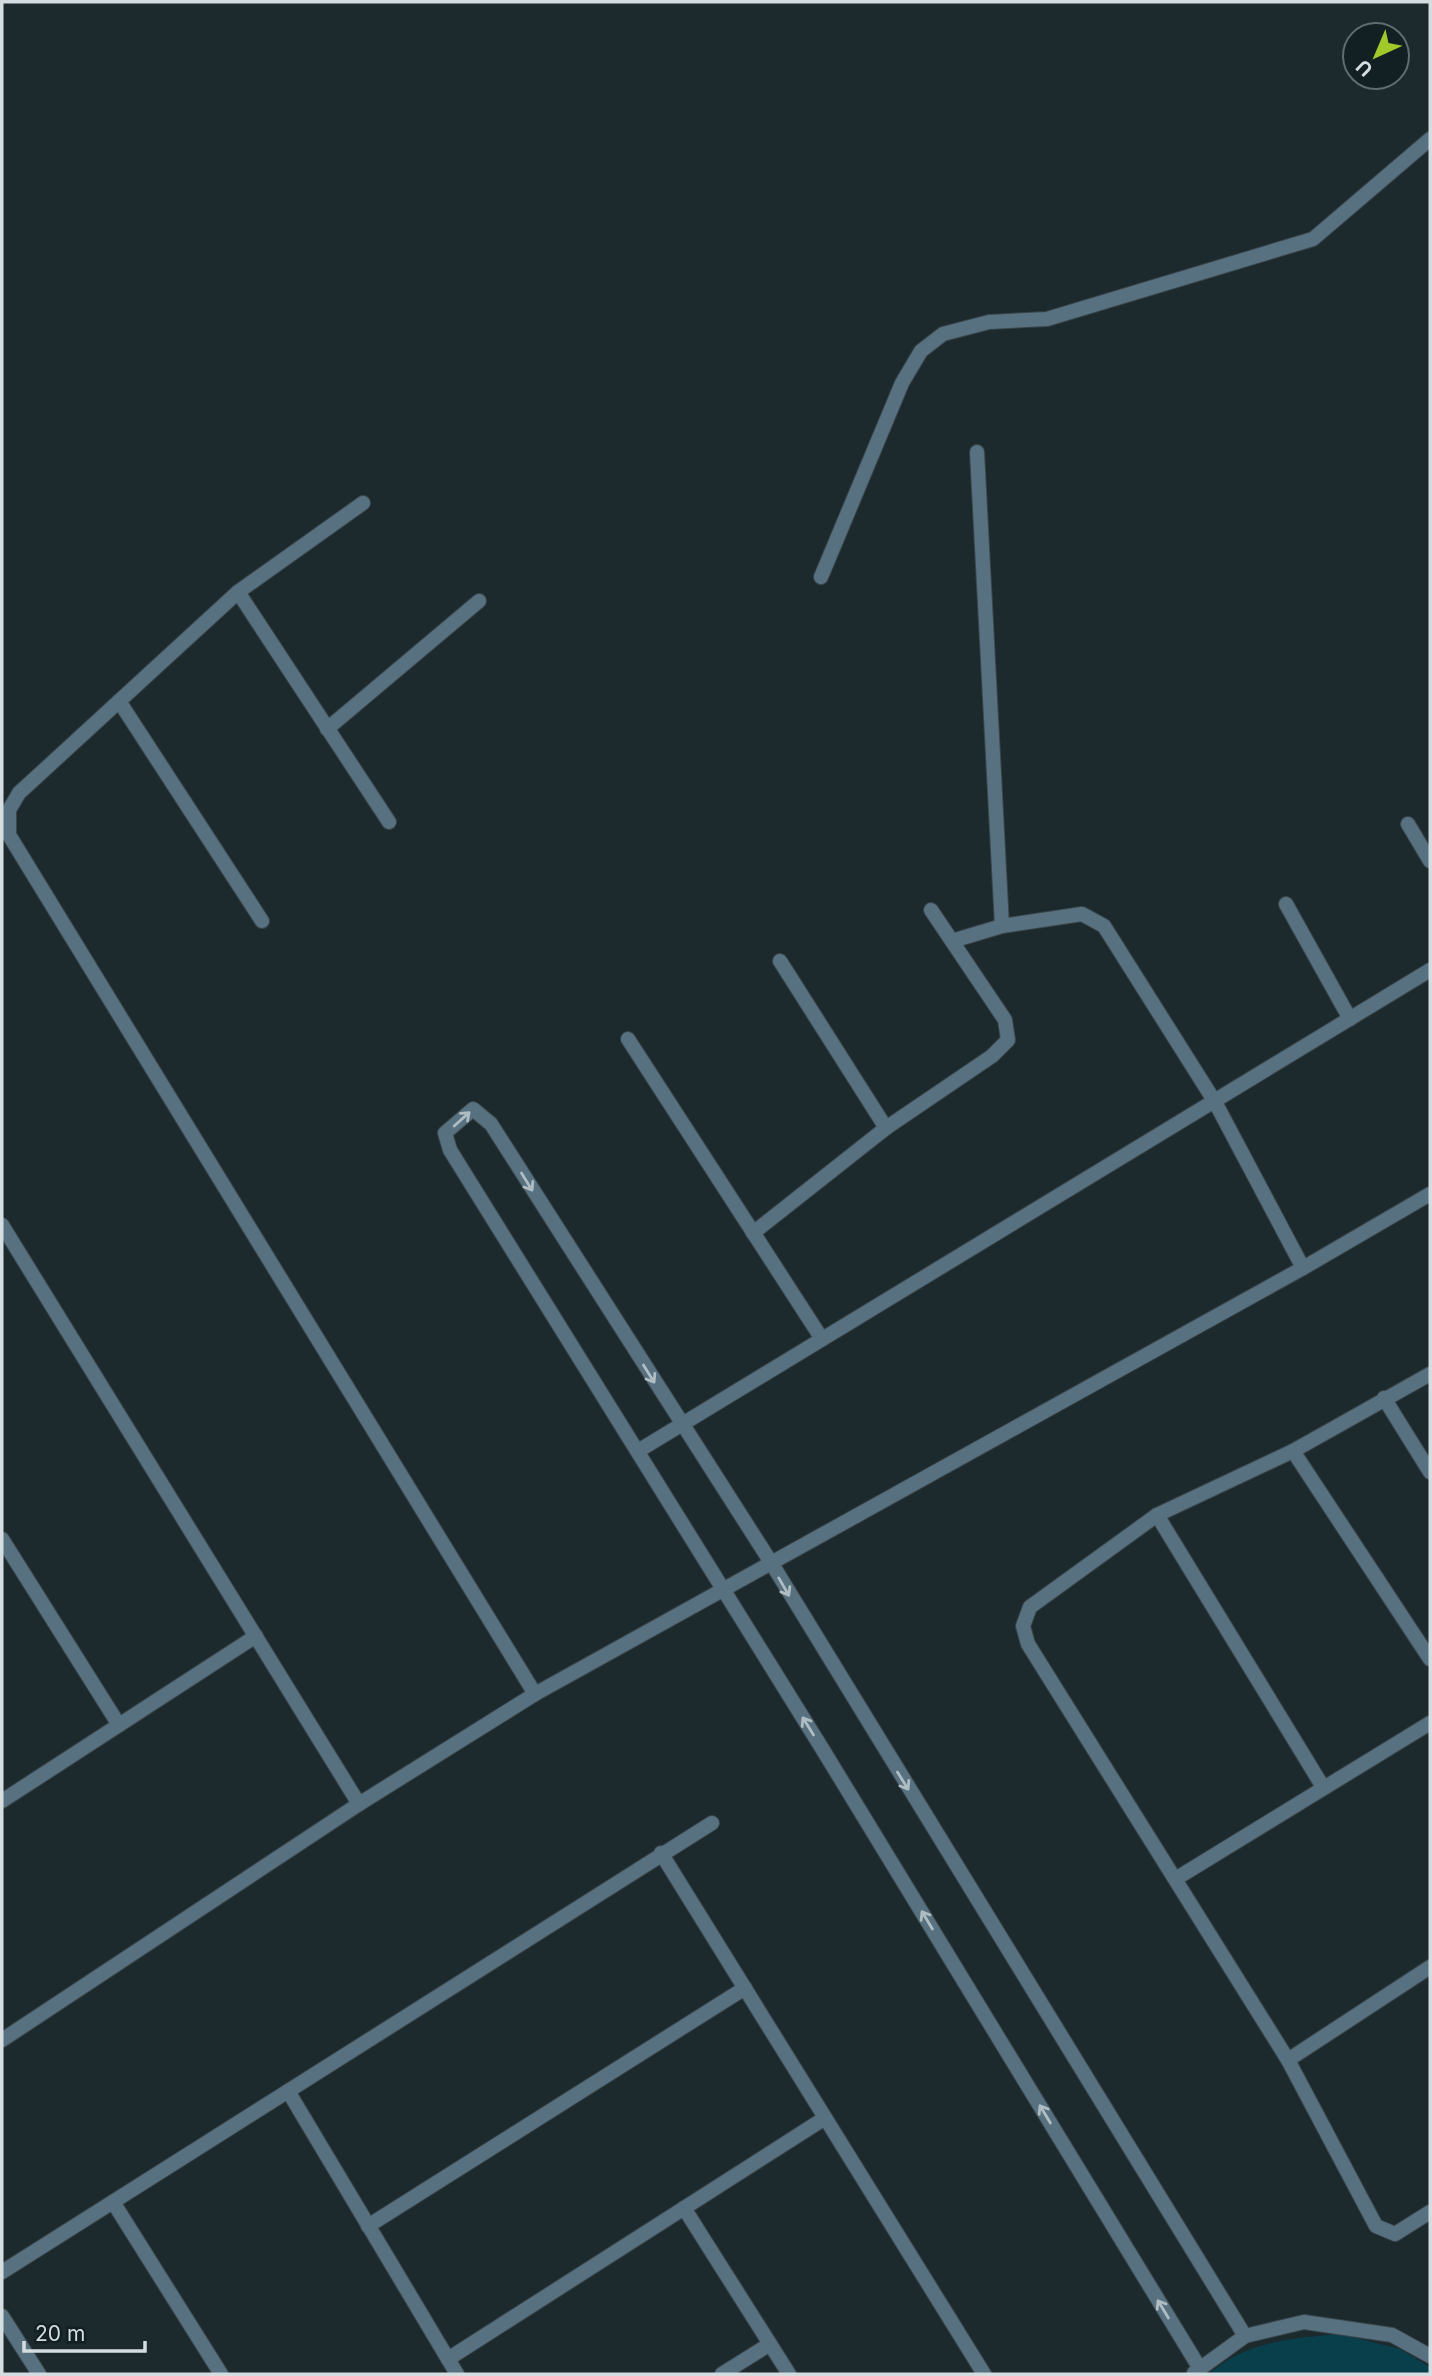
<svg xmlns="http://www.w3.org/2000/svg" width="1432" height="2376" font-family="Inter,sans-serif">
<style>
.park{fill:#093f4b}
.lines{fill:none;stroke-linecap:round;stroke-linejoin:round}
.minor-casing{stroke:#3a464a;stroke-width:16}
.minor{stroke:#577180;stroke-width:14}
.oneway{stroke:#afbdc3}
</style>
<rect width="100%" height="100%" fill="#1c292d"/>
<!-- park -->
<path class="park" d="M1340,2334L1400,2349L1430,2367V2374H1209C1247,2341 1292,2338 1340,2334Z"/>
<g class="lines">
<!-- minor casing -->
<g class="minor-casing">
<g id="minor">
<polyline points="977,452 1002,926"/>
<polyline points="363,503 238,592 19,793 9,810 9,835 535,1694"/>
<polyline points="821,577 902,383 921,351 943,334 989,322 1047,319 1313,239 1430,139"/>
<polyline points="238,592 389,822"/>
<polyline points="119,701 262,921"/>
<polyline points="327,729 479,601"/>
<polyline points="1408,824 1430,861"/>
<polyline points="1286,904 1350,1019"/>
<polyline points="952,941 1002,926 1082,914 1104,926 1215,1102 1303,1268"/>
<polyline points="780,961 886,1128"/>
<polyline points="628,1039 822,1339"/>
<polyline points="2,1225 359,1804"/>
<polyline points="753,1233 886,1128 992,1056 1008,1040 1005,1020 931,910"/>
<polyline points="1430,1374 1293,1451 1157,1515 1030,1607 1023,1626 1028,1644 1288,2060 1376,2226 1395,2234 1430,2212"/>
<polyline points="1384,1398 1430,1472"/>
<polyline points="638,1451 1430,970"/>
<polyline points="1293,1451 1430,1659"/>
<polyline points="1157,1515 1323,1787"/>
<polyline points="2,1539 119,1725"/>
<polyline points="2,1801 256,1636"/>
<polyline points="661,1853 984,2374"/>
<polyline points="1177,1878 1430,1723"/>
<polyline points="2,2040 359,1804 535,1694 1303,1268 1430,1194"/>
<polyline points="1288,2060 1430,1967"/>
<polyline points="288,2091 457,2374"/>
<polyline points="113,2202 221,2374"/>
<polyline points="684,2208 789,2374"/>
<polyline points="368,2226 745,1988"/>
<polyline points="2,2272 712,1823"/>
<polyline points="2,2316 39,2374"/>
<polyline points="448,2359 825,2118"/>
<polyline points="1199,2367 823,1750 450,1150 445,1133 473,1109 491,1124 772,1564 1245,2336"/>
<polyline points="1194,2373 1245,2336 1304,2322 1392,2335 1430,2356"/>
<polyline points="722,2374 770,2344"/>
</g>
</g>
<!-- minor -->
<use href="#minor" class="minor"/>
</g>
<!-- one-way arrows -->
<defs><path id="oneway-shaft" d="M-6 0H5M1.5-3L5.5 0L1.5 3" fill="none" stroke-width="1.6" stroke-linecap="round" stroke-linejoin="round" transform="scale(1.75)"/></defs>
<g class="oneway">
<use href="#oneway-shaft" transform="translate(462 1119) rotate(-42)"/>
<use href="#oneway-shaft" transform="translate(527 1182) rotate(58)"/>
<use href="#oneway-shaft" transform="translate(649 1374) rotate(58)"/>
<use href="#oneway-shaft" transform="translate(784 1587) rotate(60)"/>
<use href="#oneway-shaft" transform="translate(808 1726) rotate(-122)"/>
<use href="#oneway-shaft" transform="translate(903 1781) rotate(58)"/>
<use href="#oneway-shaft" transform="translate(927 1920) rotate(-121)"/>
<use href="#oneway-shaft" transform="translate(1045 2114) rotate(-121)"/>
<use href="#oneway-shaft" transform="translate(1163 2309) rotate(-121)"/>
</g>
<!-- border -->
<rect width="1432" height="2376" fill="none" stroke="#d5dde0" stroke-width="7"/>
<!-- north arrow -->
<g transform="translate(1376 56) rotate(224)"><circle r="33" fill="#132023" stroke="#616c6f" stroke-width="2"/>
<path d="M0-5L12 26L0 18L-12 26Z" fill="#a1c929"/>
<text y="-10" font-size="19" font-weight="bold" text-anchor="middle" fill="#d5dde0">U</text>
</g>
<!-- scale -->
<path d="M24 2341v10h121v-10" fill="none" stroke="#d5dde0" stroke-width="3.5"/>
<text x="35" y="2341" font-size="21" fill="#d5dde0" stroke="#132023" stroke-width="5" paint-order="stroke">20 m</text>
</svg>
